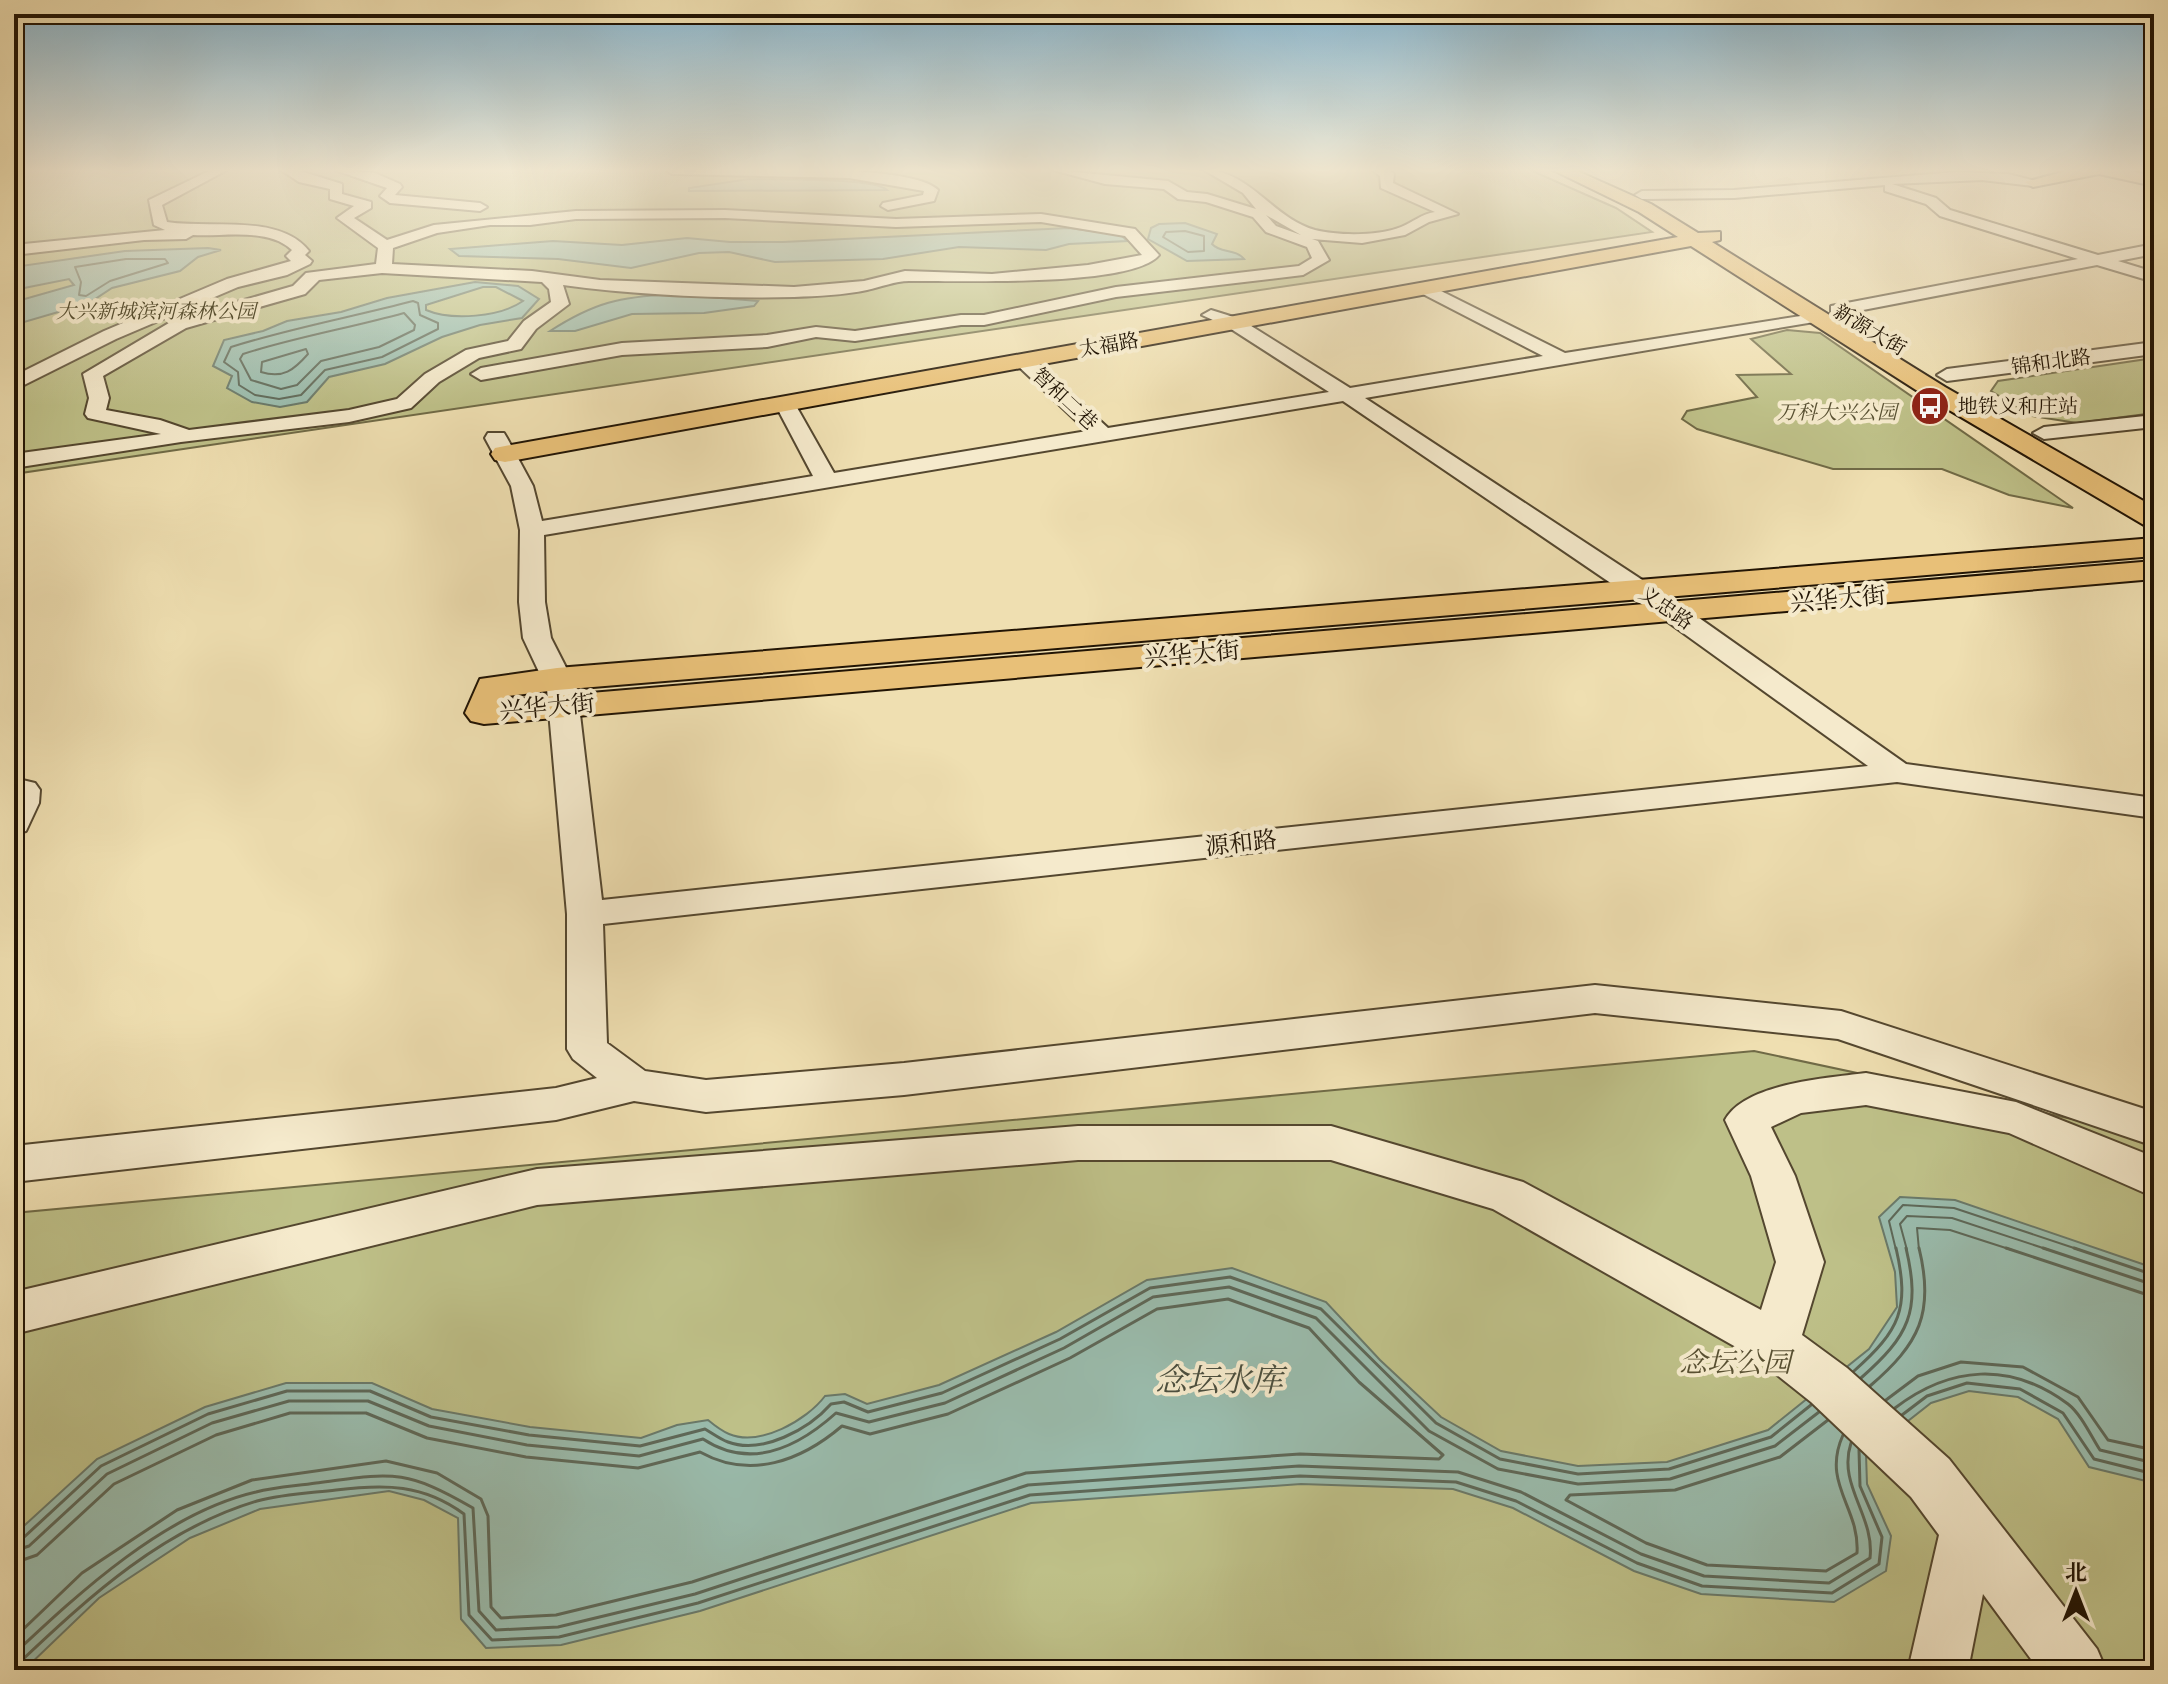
<svg xmlns="http://www.w3.org/2000/svg" width="2168" height="1684" font-family="'IM FELL French Canon','Noto Serif SC',serif">
<style>
.green{fill:#bec088;stroke:#706a46;stroke-width:2}
.water{fill:#9abcad;stroke:#6a7969;stroke-width:2;fill-rule:evenodd}
.lines{fill:none;stroke-linecap:round;stroke-linejoin:round}
.shore-far1{stroke:#5e6858;stroke-width:2}
.shore{stroke:#5e6858;stroke-width:3}
.minor-casing{stroke:#54472f;stroke-width:4}
.major-casing{stroke:#211404;stroke-width:4}
.minor{fill:#f5eacc;fill-rule:evenodd}
.major{fill:#e8c078;fill-rule:evenodd}
.labels{text-anchor:middle;dominant-baseline:central;stroke-width:8;stroke-linejoin:round;paint-order:stroke}
.far-park-label{font-size:20px;font-style:italic;fill:#585032;stroke:#f5eacc}
.far-street-label{font-size:20px;fill:#211404;stroke:#f5eacc}
.far-poi-label{font-size:20px;fill:#211404;stroke:#f5eacc;text-anchor:start}
.street-label{font-size:24px;fill:#211404;stroke:#f5eacc}
.near-park-label{font-size:28px;font-style:italic;fill:#585032;stroke:#f5eacc}
.near-water-label{font-size:32px;font-style:italic;fill:#4b4f3f;stroke:#f5eacc}
</style>
<rect width="100%" height="100%" fill="#efdfb1"/>
<filter id="stains"><feTurbulence type="fractalNoise" baseFrequency=".0025" numOctaves="4"/><feColorMatrix values="0 0 0 0 .2 0 0 0 0 .09 0 0 0 0 .02 0 0 0 .5 -.17"/></filter>
<radialGradient id="worn" r=".72"><stop offset=".6" stop-color="#630" stop-opacity="0"/><stop offset="1" stop-color="#630" stop-opacity=".3"/></radialGradient>
<!-- green -->
<g class="green">
<polygon points="14,170 1530,170 1616,208 1652,232 14,474"/>
<polygon points="1787,330 1820,333 2073,508 2009,495 1942,469 1833,469 1697,429 1682,419 1687,411 1757,397 1737,375 1791,374 1751,339"/>
<polygon points="2154,358 2154,413 2077,423 2032,416 1991,391 1998,381"/>
<polygon points="1754,1051 2077,1120 2154,1145 2154,1670 14,1670 14,1213"/>
</g>
<!-- water -->
<g class="water">
<path d="M749,179C774,180 872,177 887,190L689,191V188Z"/>
<path d="M1185,223L1217,234L1212,244C1221,254 1235,248 1244,259L1187,261L1148,239L1151,228L1159,224Z"/>
<polygon points="1069,228 1121,235 1127,241 1069,244 1046,250 959,247 883,259 775,262 729,252 699,253 631,268 558,259 459,256 450,249 553,241 622,245 687,238 730,242 783,242"/>
<polygon points="208,248 221,250 198,257 180,271 112,288 89,303 14,325 14,302 74,285 69,279 14,290 14,267 125,251"/>
<path d="M475,282L518,286L539,299L522,318L480,325L442,337L385,364L329,377L307,402L280,407L252,402L227,388L232,376L213,366L224,340L263,331L287,321L341,312L387,298ZM483,287H496L523,301C500,317 452,321 426,310V305Z"/>
<path d="M672,294L758,301L754,306L704,313L632,314L575,331H550C595,302 620,297 672,294Z"/>
<path d="M1900,1197L1955,1200L2154,1268V1483L2089,1467L2058,1419L2018,1397L1969,1391L1931,1403L1866,1454L1867,1484L1891,1536L1886,1571L1834,1602L1701,1594L1634,1571L1513,1508L1453,1489L1301,1484L1031,1503L700,1611L561,1645L486,1648L461,1619L458,1518L424,1500L389,1491L260,1509L190,1538L99,1598L24,1670H14V1535L97,1459L205,1407L286,1383H372L432,1409L530,1427L641,1438L677,1425L708,1420C714,1425 722,1431 729,1434C760,1447 807,1420 825,1396L845,1394L867,1404L939,1385L1056,1332L1147,1280L1232,1268L1326,1302L1380,1360L1441,1417L1501,1451L1578,1466L1667,1462L1768,1430L1869,1349L1897,1307L1895,1272L1879,1217Z"/>
</g>
<g class="lines">
<!-- shore-far1 -->
<g class="shore-far1">
<polygon points="1185,231 1204,236 1204,251 1188,252 1163,237 1166,232"/>
<polygon points="126,259 165,259 168,263 110,281 86,296 79,295 81,282 75,267"/>
<path d="M413,301L418,303L420,315L438,323V329L382,357L325,370L301,395L279,399L255,395L239,385L238,372L224,362L231,347C291,328 352,317 413,301Z"/>
<path d="M404,313L415,325L414,330L379,347L321,361L297,385L281,389L251,380L240,359L243,354C296,337 350,328 404,313Z"/>
<path d="M306,349L308,354C294,370 283,379 261,372L262,362Z"/>
<polyline points="1896,1250 1889,1221 1903,1205 1954,1208 2080,1250"/>
<polyline points="1907,1250 1900,1224 1907,1216 1952,1218 2049,1250"/>
<polyline points="1919,1250 1917,1228 1950,1230 2012,1250"/>
</g>
<!-- shore -->
<g class="shore">
<polyline points="2006,1248 2154,1297"/>
<polyline points="2043,1248 2154,1285"/>
<polyline points="2074,1248 2154,1275"/>
<path d="M1854,1371C1900,1330 1910,1309 1896,1248"/>
<path d="M1861,1378C1909,1336 1921,1311 1906,1248"/>
<path d="M1870,1386C1919,1344 1935,1313 1919,1248"/>
<polyline points="1886,1400 1918,1376 1961,1362 2023,1367 2078,1397 2108,1440 2154,1450"/>
<path d="M1895,1408C1950,1366 2010,1361 2068,1404C2081,1414 2091,1436 2100,1450L2154,1463"/>
<polyline points="1902,1415 1927,1396 1967,1383 2020,1389 2063,1413 2094,1459 2154,1474"/>
<path d="M1828,1420L1780,1457L1675,1490L1570,1495L1566,1500L1646,1543L1707,1565L1826,1571L1857,1553C1860,1507 1821,1484 1843,1435"/>
<path d="M14,1541L22,1539L101,1466L208,1414L287,1391H370L431,1417L529,1435L640,1446L705,1429C712,1433 720,1439 728,1442C762,1455 809,1429 831,1404L844,1402L868,1412L942,1393L1060,1339L1150,1288L1230,1277L1321,1309L1436,1423L1500,1459L1578,1474L1669,1469L1771,1437L1811,1405"/>
<path d="M14,1551L29,1546L107,1474L212,1423L289,1401H368L429,1426L527,1445L639,1456L703,1439C750,1470 797,1448 836,1413L869,1422L945,1403L1064,1348L1153,1297L1229,1287L1316,1318L1429,1431L1498,1469L1578,1484L1670,1479L1775,1446L1819,1412"/>
<path d="M14,1563L37,1555L114,1484L216,1435L290,1413H366L427,1438L526,1457L638,1468L700,1452C750,1480 801,1461 842,1426L870,1434L948,1414L1070,1358L1157,1309L1228,1299L1309,1328L1359,1382L1443,1455L1439,1459L1300,1454L1026,1473L692,1582L556,1615L501,1618L491,1607L488,1516L481,1499L437,1473L386,1461L252,1480L177,1510L82,1573L14,1638"/>
<path d="M14,1654C80,1592 165,1513 256,1492C275,1487 296,1486 316,1483C392,1473 404,1468 473,1508L479,1611L496,1630L558,1627L695,1594L1028,1485L1299,1466L1458,1472L1521,1492L1641,1554L1704,1576L1829,1583L1870,1558C1875,1516 1837,1485 1851,1443"/>
<path d="M19,1670L21,1661C91,1595 163,1529 257,1501C283,1494 310,1493 336,1490C385,1484 423,1484 464,1514L469,1615L492,1640L559,1637L698,1603L1030,1495L1300,1476L1456,1482L1516,1501L1637,1563L1702,1586L1832,1593L1879,1564L1882,1537L1860,1486L1859,1450"/>
</g>
<!-- minor casing -->
<g class="minor-casing">
<g id="minor">
<path d="M211,170H227L162,205L167,222C210,229 279,213 309,251L305,255L312,261L310,264L287,275L238,287L116,339L14,390V376L104,331L227,279L291,261L286,256L292,250C268,227 223,237 193,235L186,239L144,240L14,255V245L165,230L154,225L149,200Z"/>
<path d="M281,170H297L342,184V194L371,202V208L354,218L387,240L434,225L576,211L725,210L896,219L1041,214L1135,229L1159,255C1132,288 955,280 909,281C895,281 881,287 867,290C844,295 818,296 794,297C722,299 635,295 563,285L569,304L536,329L521,349L479,358L439,382L411,408L349,422L181,442L14,468V454L161,434L88,418L85,414L89,398L83,374L174,320L293,286L306,273L376,264L378,248L337,218L354,206L330,199V189L299,182ZM725,218L896,227L1041,222L1125,236L1142,255L1088,265L992,274L905,271L864,281L794,287L600,280L532,271L392,264L393,248L437,233L490,225H530L576,219ZM382,273L542,282L549,289L551,302L524,321L508,341L466,350L425,374L397,399L349,410L189,430L160,420L106,410L109,398L103,376L186,328L305,294L319,280Z"/>
<polygon points="335,170 375,173 400,184 402,187 395,195 480,203 487,207 480,211 390,203 380,196 387,188"/>
<path d="M666,170C713,170 910,161 938,190L934,201L888,210L881,206L883,203L923,195L924,191L849,178L672,174Z"/>
<path d="M1053,170L1168,181L1187,192L1207,194L1256,209L1243,193L1204,170C1250,170 1272,218 1315,230C1339,236 1379,236 1401,227C1414,222 1421,214 1435,212L1381,188L1380,176L1372,170H1389L1394,174L1393,183L1458,214L1429,222L1405,235L1362,243L1312,239L1318,241L1329,260L1303,275L1116,297L984,325H961L855,341L816,337L767,347L622,355L481,380L471,374L481,368L622,343L767,335L816,327L855,331L961,315H984L1116,287L1299,266L1312,258L1307,247L1266,232L1253,217L1206,202L1178,199L1164,189L1105,184ZM1266,215L1301,235L1276,226Z"/>
<polygon points="1956,172 2008,174 2040,182 2033,186 1982,180 1892,184 1936,198 1950,210 2098,255 2154,244 2154,254 2118,261 2154,272 2154,282 2097,265 1837,315 1831,314 1831,306 2078,259 1940,216 1926,204 1885,191 1885,185 1734,198 1642,199 1635,195 1642,191 1734,190"/>
<path d="M1425,283L1565,353L1820,313L1823,317L1814,322L1365,398L1685,608L1906,764L2154,798V818L1897,782L603,924L607,1043L645,1071L706,1080L904,1063L1595,985L1841,1011L2154,1112V1146L1838,1039L1595,1013L904,1095L706,1112L634,1101L556,1120L14,1182V1146L556,1088L597,1078L573,1059L567,1049V914L547,689L523,638L519,602L520,530L511,486L485,438L488,433H504L507,438L533,486L542,521L813,476L775,404L785,398L795,404L834,473L1087,431L1017,365V357H1031L1108,428L1329,392L1228,327L1202,315L1211,310L1240,319L1350,388L1543,356L1419,292L1417,288ZM1343,401L1665,620L1868,766L602,900L577,689L551,638L545,602L544,535Z"/>
<polygon points="2154,342 2154,354 1947,381 1937,375 1947,369"/>
<polygon points="2154,415 2154,427 2044,439 2033,433 2044,427"/>
<polygon points="14,778 35,783 40,790 39,803 26,831 14,834"/>
<path d="M1866,1073L2016,1102L2154,1157V1197L2009,1133L1866,1105L1801,1113L1771,1127L1795,1176L1824,1262L1802,1335L1847,1368L1949,1459L2097,1649L2106,1670H2039L1983,1594L1968,1670H1908L1939,1535L1911,1497L1811,1402L1757,1359L1493,1209L1331,1160H1078L537,1205L14,1334V1292L537,1169L1078,1126H1331L1523,1182L1761,1310L1776,1262L1751,1176L1725,1120C1745,1083 1828,1078 1866,1073Z"/>
</g>
</g>
<!-- major casing -->
<g class="major-casing">
<g id="major">
<polygon points="1553,170 1575,170 1651,204 1698,233 1720,232 1720,240 1712,242 1945,387 2154,507 2154,528 2144,525 1927,397 1691,246 505,462 495,460 491,454 495,448 505,446 1678,237 1639,212"/>
<polygon points="2070,170 2125,170 2154,176 2154,186 2099,174 2033,187 2025,182"/>
<polygon points="2154,538 2154,556 557,690 508,696 507,700 2154,561 2154,579 484,724 471,721 465,713 480,679 557,668"/>
</g>
</g>
<!-- minor -->
<use href="#minor" class="minor"/>
<!-- major -->
<use href="#major" class="major"/>
</g>
<!-- sky -->
<linearGradient id="sky" x2="0" y2="1"><stop stop-color="#89b7d0"/><stop offset="0.42" stop-color="#f8f1dc"/><stop offset="1" stop-color="#f8f1dc" stop-opacity="0"/></linearGradient>
<rect width="2168" height="406" fill="url(#sky)"/>
<!-- icons -->
<defs>
<g id="bus-disc" transform="scale(2)"><circle r="9.5" fill="#8f2418" stroke="#f5eacc"/><path d="M-5-6H5V4H4V6H2V4H-2V6H-4V4H-5ZM-3.5-4V0h7V-4ZM-3.5 1.2v1.5H-2V1.2ZM2 1.2v1.5H3.5V1.2Z" fill="#fff"/></g>
</defs>
<g fill-rule="evenodd">
<use href="#bus-disc" x="1930" y="406"/>
</g>
<g class="labels">
<!-- far-park labels -->
<g class="far-park-label">
<text x="156" y="311">大兴新城滨河森林公园</text>
<text x="1837" y="412">万科大兴公园</text>
</g>
<!-- far-street labels -->
<g class="far-street-label">
<text transform="translate(1870 330) rotate(31)">新源大街</text>
<text transform="translate(1109 345) rotate(-10)">太福路</text>
<text transform="translate(2051 362) rotate(-8)">锦和北路</text>
<text transform="translate(1065 399) rotate(43)">智和二巷</text>
<text transform="translate(1666 608) rotate(34)">义忠路</text>
</g>
<!-- far-poi labels -->
<g class="far-poi-label">
<text x="1958" y="406">地铁义和庄站</text>
</g>
<!-- street labels -->
<g class="street-label">
<text transform="translate(1838 599) rotate(-5)">兴华大街</text>
<text transform="translate(1192 654) rotate(-5)">兴华大街</text>
<text transform="translate(547 707) rotate(-5)">兴华大街</text>
<text transform="translate(1241 843) rotate(-6)">源和路</text>
</g>
<!-- near-park labels -->
<g class="near-park-label">
<text x="1735" y="1362">念坛公园</text>
</g>
<!-- near-water labels -->
<g class="near-water-label">
<text x="1219" y="1380">念坛水库</text>
</g>
</g>
<!-- margin -->
<rect width="2168" height="1684" fill="none" stroke="#efdfb1" stroke-width="48"/>
<rect x="16" y="16" width="2136" height="1652" fill="none" stroke="#211404" stroke-width="4"/>
<rect x="24" y="24" width="2120" height="1636" fill="none" stroke="#211404" stroke-width="2"/>
<!-- north arrow -->
<g transform="translate(2076 1592)" stroke="#f5eacc" stroke-width="6" paint-order="stroke">
<path d="M0-6L14 30L0 20L-14 30Z" fill="#211404"/>
<text y="-12" font-size="22" font-weight="bold" text-anchor="middle" fill="#211404">北</text>
</g>
<rect width="100%" height="100%" filter="url(#stains)"/>
<rect width="100%" height="100%" fill="url(#worn)"/>
</svg>
